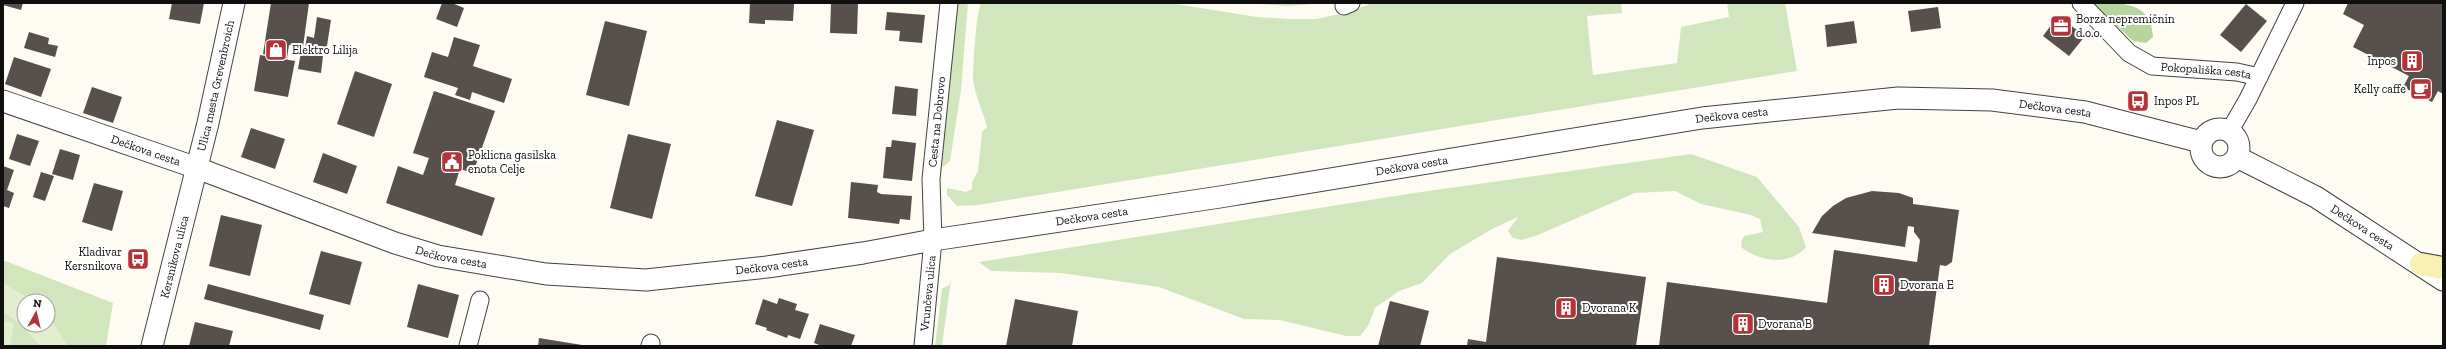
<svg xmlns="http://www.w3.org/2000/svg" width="2446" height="349" font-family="'Zilla Slab',serif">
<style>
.green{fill:#d2e6be;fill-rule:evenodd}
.forest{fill:#b7d59f}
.pitch{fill:#e3eecf}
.building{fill:#57504c}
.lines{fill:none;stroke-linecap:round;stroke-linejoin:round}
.minor-casing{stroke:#424242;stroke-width:19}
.tertiary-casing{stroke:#424242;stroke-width:23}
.secondary-casing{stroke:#313131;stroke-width:24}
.minor{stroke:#fff;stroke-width:17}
.tertiary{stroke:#fff;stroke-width:21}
.secondary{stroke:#f8f1b3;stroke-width:22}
.labels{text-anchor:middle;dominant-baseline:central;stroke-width:4;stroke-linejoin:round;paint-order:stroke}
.poi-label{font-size:12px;fill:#0f0f0f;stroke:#fff;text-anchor:start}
.street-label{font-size:12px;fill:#0f0f0f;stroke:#fff}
</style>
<rect width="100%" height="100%" fill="#fefcf2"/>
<!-- green -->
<g class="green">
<polygon points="958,3 968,3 961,90 950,161 943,167 941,165"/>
<path d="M981,3H1170L1257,17L1287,19H1316L1345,13L1373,3H1621L1622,13L1587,16L1593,75L1677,63L1681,27L1729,17L1727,3H1785L1797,71L978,205L957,206L947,195V188L966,192L972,189V182L978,171L982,132L987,127C983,111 975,96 973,79C973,68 976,12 981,3Z"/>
<polygon points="1246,3 1328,3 1287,6"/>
<path d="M1691,154L1757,177L1799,227L1806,247C1790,266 1761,262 1742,248L1741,242L1744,236L1763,232L1760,219L1751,215L1701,204L1675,191L1635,193L1538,235L1522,240L1513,238L1508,231L1518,217L1492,229L1450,254L1422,283L1399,291L1375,308L1368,326L1360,336H1346L1280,320L1244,319L1159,287L1061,273L991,271L979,262L1414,193Z"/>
<path d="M3,260L113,303L106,346H3ZM24,301H48V325H24Z"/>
<polygon points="951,280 942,346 935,346 942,289 949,285"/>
</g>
<!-- forest -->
<path class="forest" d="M2092,3C2120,3 2151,0 2153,37L2146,43L2133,41Z"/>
<!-- pitch -->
<g class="pitch">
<polygon points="3,283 34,301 24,301 24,325 48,325 48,315 68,346 40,346 20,323 3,312"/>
<polygon points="3,321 14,323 10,346 3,346"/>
</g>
<!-- building -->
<g class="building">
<polygon points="3,3 23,3 21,10 3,5"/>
<polygon points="172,3 204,3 200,24 169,19"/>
<polygon points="271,3 309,3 303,47 289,45 287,58 263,54"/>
<polygon points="442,3 452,3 464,8 457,27 436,19"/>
<polygon points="750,3 794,4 793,21 765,20 765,24 749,23"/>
<polygon points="831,3 858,3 857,34 830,33"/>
<polygon points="2348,3 2443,3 2443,94 2438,91 2432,102 2403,87 2409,76 2353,47 2364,25 2343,14"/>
<polygon points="2246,4 2267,21 2241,52 2220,35"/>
<polygon points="1938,7 1941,28 1911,32 1908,11"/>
<polygon points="887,12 925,15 922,43 899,41 900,31 885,30"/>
<polygon points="2058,16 2085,36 2069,56 2043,36"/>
<polygon points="317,17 331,20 326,52 305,49 307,36 314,38"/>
<polygon points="605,21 647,31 629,106 586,95"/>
<polygon points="1854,21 1857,43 1827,47 1825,25"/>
<polygon points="29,32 49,38 48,44 58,46 55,57 24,48"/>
<polygon points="454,37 480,45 473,66 512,79 504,103 472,92 470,100 455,95 458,88 424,77 432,52 448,57"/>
<polygon points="301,52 323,56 321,73 298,69"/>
<polygon points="260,55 295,61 288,97 254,91"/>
<polygon points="14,57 51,69 41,97 5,84"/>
<polygon points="355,71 392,84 374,137 337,124"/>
<polygon points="895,86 918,89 916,116 892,114"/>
<polygon points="92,87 122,97 113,123 83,113"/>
<polygon points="434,91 495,111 473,173 460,169 455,185 495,198 482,236 386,203 398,166 423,175 429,158 413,153"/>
<polygon points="777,120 814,130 792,206 755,196"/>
<polygon points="251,128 285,139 275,169 241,157"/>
<polygon points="17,134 39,141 30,166 9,159"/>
<polygon points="628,134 671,144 652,219 610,208"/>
<polygon points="892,140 916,143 912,181 883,178 886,147 891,147"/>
<polygon points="60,149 80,155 73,180 52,174"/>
<polygon points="323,153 357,166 347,194 313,182"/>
<polygon points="3,166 14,170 7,190 14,193 9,208 3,206"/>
<polygon points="41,172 54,176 45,201 33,197"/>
<polygon points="851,182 878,185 877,192 881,194 912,196 910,220 900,219 899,224 848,218"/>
<polygon points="94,183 123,191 112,231 82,222"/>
<polygon points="1872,191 1899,193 1913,198 1913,204 1959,210 1952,262 1946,266 1940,265 1929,346 1659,346 1667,282 1827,303 1834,250 1917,262 1920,240 1914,232 1914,227 1908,226 1905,247 1812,233 1822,216 1833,206 1846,198"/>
<polygon points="221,215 262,225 250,276 209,266"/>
<polygon points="321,251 362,262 350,305 309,294"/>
<polygon points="1497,257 1646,277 1636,346 1467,346 1468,339 1486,342"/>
<polygon points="208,284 324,315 320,330 204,299"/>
<polygon points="418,284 459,295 448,338 407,327"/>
<polygon points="779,298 797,304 795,310 809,314 800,339 788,335 787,338 766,330 767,328 755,324 763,299 777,304"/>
<polygon points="1015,299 1078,311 1072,346 1006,346"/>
<polygon points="1390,301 1429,311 1420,346 1378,346"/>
<polygon points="195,322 233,331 229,346 189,346"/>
<polygon points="820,324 855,335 851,346 822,346 814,343"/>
<polygon points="539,338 582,345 582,346 538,346"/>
</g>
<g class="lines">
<!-- minor casing -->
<g class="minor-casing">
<g id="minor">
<path id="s1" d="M2081,3L2129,53L2152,66L2237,72L2259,77"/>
<polyline points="1344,6 1351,3"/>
<polyline points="2229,132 2248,99 2295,3"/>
<polyline points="468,346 480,300"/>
<polyline points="650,346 651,343"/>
<path id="s2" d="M923,346L933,240L931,179L949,3"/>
</g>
</g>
<!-- tertiary casing -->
<g class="tertiary-casing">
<g id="tertiary">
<path id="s3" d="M3,101L197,168L395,243L438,256L546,274L646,280L767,267L863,253L933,240L1220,197L1702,118L1898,98L1992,100L2085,112L2201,142"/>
<circle cx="2220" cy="148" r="19"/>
<path id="s4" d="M2237,157L2316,197L2443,280"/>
<path id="s5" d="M152,346L208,123L234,3"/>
</g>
</g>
<!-- secondary casing -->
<g class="secondary-casing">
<polyline id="secondary" points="2421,264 2443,268"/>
</g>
<!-- minor -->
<use href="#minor" class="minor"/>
<!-- tertiary -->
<use href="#tertiary" class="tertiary"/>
<!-- secondary -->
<use href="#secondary" class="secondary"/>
</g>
<!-- icons -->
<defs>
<g id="office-square" transform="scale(1.15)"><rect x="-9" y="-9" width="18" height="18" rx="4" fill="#b33338" stroke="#fff"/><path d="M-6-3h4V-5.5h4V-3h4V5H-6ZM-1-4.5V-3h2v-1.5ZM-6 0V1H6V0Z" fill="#fff"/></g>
<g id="shop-square" transform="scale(1.15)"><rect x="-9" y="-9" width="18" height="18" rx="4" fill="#b33338" stroke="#fff"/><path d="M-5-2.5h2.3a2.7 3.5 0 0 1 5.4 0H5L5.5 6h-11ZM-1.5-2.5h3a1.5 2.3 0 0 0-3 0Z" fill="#fff"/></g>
<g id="building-square" transform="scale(1.15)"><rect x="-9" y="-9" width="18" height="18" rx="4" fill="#b33338" stroke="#fff"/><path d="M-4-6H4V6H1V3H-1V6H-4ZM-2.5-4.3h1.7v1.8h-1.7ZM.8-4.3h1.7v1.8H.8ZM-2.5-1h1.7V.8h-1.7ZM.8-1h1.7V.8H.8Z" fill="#fff"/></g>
<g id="cafe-square" transform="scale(1.15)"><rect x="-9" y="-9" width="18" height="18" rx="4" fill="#b33338" stroke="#fff"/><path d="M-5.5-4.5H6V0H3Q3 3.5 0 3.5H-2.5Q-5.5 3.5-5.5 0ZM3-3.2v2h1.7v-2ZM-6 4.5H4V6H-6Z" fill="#fff"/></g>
<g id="bus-square" transform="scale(1.15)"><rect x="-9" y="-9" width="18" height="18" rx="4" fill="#b33338" stroke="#fff"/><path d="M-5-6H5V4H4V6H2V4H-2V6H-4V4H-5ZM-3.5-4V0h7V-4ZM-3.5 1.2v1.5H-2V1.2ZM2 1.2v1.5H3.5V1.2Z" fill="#fff"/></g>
<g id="civic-square" transform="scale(1.15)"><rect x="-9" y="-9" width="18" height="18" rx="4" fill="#b33338" stroke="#fff"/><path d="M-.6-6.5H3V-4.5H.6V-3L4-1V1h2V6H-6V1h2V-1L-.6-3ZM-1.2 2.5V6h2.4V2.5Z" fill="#fff"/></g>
</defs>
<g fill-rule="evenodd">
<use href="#office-square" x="2061" y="26"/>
<use href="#shop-square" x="276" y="50"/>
<use href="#building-square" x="2412" y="61"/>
<use href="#cafe-square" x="2421" y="89"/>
<use href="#bus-square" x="2138" y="101"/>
<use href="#civic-square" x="452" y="162"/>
<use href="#bus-square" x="138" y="259"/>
<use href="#building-square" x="1884" y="285"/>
<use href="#building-square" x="1566" y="308"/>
<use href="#building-square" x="1743" y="324"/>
</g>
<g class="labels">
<!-- poi labels -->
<g class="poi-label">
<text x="2076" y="19">Borza nepremičnin<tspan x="2076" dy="14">d.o.o.</tspan></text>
<text x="292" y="50">Elektro Lilija</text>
<text x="2396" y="61" text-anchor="end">Inpos</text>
<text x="2406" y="89" text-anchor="end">Kelly caffe</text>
<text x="2154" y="101">Inpos PL</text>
<text x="468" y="155">Poklicna gasilska<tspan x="468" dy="14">enota Celje</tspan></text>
<text x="122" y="252" text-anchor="end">Kladivar<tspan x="122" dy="14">Kersnikova</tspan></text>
<text x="1900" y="285">Dvorana E</text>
<text x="1582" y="308">Dvorana K</text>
<text x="1758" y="324">Dvorana B</text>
</g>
<!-- street labels -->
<g class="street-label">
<text stroke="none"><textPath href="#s1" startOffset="150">Pokopališka cesta</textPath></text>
<text stroke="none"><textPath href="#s5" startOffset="268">Ulica mesta Grevenbroich</textPath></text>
<text stroke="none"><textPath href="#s3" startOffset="2095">Dečkova cesta</textPath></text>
<text stroke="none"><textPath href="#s3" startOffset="1770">Dečkova cesta</textPath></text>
<text stroke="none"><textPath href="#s2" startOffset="225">Cesta na Dobrovo</textPath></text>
<text stroke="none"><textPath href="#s3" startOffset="151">Dečkova cesta</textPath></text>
<text stroke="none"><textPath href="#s3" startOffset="1446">Dečkova cesta</textPath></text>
<text stroke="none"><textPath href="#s3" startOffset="1122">Dečkova cesta</textPath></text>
<text stroke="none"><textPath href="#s4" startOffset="144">Dečkova cesta</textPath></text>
<text stroke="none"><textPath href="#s5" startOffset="92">Kersnikova ulica</textPath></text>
<text stroke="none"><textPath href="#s3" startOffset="475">Dečkova cesta</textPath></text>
<text stroke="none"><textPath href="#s3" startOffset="798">Dečkova cesta</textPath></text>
<text stroke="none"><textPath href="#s2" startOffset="53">Vrunčeva ulica</textPath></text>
</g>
</g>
<!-- border -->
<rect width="2446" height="349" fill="none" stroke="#0f0f0f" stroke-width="8"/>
<!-- north arrow -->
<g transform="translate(36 313) rotate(8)"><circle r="19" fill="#ffffff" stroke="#9f9f9f"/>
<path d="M0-3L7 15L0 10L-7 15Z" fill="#b33338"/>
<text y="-6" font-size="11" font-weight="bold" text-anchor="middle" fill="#0f0f0f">N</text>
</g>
</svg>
